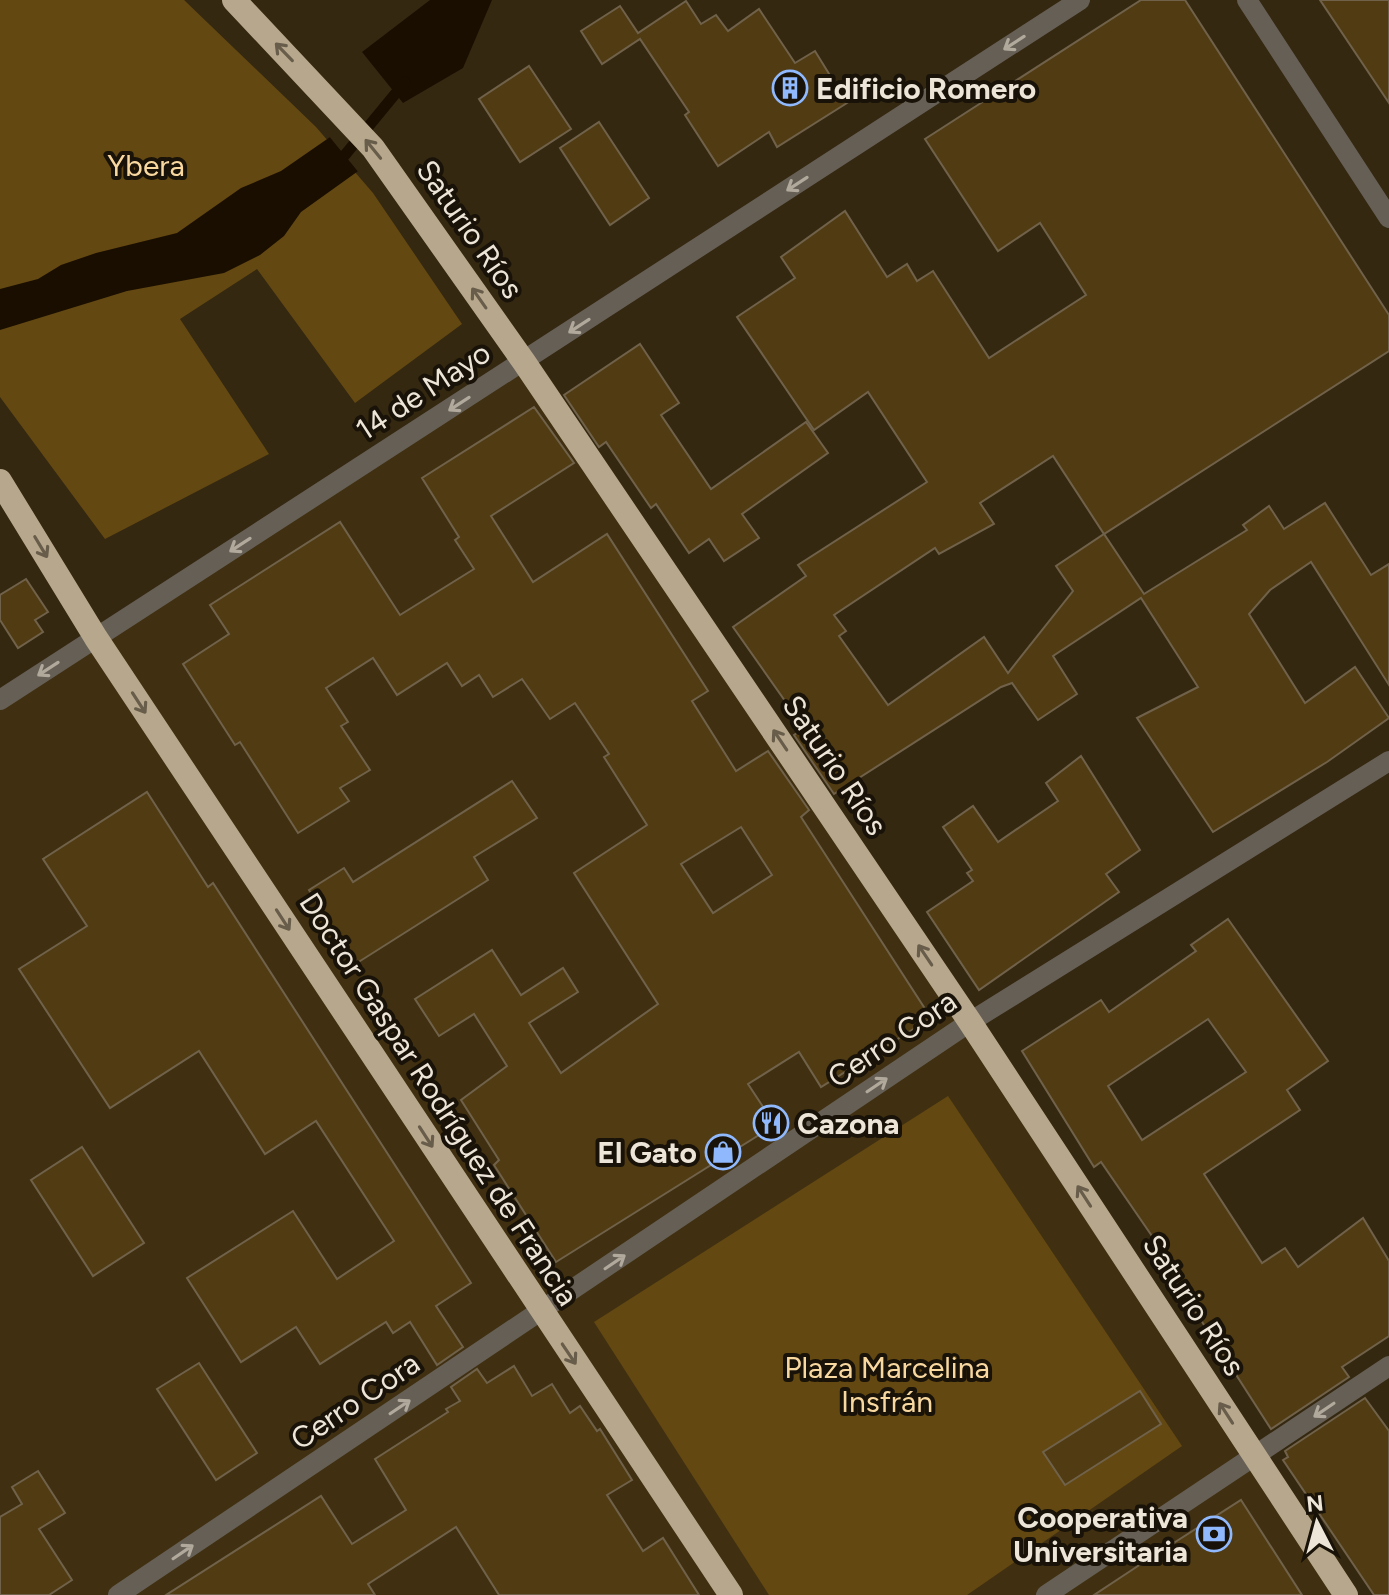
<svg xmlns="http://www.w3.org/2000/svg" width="1389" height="1595" font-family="Figtree,sans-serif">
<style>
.built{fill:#403011}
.green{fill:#634812}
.water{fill:#1a0e00}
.pier{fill:#352811}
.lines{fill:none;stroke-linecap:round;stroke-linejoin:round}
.stream{stroke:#1a0e00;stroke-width:11}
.building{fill:#503b13;stroke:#70624a;stroke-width:2;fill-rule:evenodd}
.minor{stroke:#665f55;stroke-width:20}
.highway{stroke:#b7a88d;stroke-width:24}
.oneway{stroke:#b0a99c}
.oneway2{stroke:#685d4a}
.labels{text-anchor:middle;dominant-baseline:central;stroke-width:8;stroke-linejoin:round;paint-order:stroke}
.poi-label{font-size:30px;font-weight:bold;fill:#ede5d7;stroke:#181208;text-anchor:start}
.park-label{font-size:30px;fill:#f9d8a0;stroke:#181208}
.street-label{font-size:30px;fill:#ede5d7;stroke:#181208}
</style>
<rect width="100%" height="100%" fill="#352811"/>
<!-- built -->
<polygon class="built" points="525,357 1355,1595 0,1595 0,698"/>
<!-- green -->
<g class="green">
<polygon points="0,0 184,0 316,127 373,193 462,324 355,403 257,269 180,319 269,454 105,539 0,397"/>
<polygon points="948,1096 1182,1446 967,1595 769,1595 594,1322"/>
</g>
<!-- water -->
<g class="water">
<polygon points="430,0 492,0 463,68 403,103 362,52"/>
<polygon points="333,135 361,169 301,212 284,236 260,255 224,273 127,291 0,330 0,289 38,279 61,265 96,253 177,233 241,188 281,171"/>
</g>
<!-- pier -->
<polygon class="pier" points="331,132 336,133 364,166 363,172 360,174 328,135"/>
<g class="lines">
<!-- stream -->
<polyline class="stream" points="340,161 405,82"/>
</g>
<!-- building -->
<g class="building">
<polygon points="1141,0 1185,0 1389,315 1389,351 1104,534 1053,456 980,503 994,524 939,554 935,548 834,615 846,631 839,636 888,705 984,637 1008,673 1073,591 1056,566 1104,534 1144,594 1247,530 1243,525 1269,506 1284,529 1325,503 1371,575 1389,564 1389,685 1311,562 1270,590 1249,614 1305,703 1355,667 1389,718 1327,762 1213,832 1137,718 1198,687 1141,598 1053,656 1077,694 1038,720 1012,683 1001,687 834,794 794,735 804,728 733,627 806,576 798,565 927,482 868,392 814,430 737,317 795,278 781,257 845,211 887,277 907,264 917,281 933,271 989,358 1086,295 1040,223 998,251 925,139"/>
<polygon points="1320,0 1389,0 1389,103"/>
<polygon points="686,1 701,24 716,15 728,31 759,9 795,63 815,51 847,103 777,147 769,132 718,166 685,115 689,112 640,39 602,64 581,31 620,6 638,33"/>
<polygon points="529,66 571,129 520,162 479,99"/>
<polygon points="599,122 649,198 610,225 560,148"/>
<polygon points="640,344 679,403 661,415 711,489 806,422 828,453 742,514 759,538 724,561 709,539 689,553 656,504 651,508 606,442 599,447 564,395"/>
<path d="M534,407L574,463L491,516L533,582L607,534L708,691L692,701L736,771L768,751L809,810L801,817L931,1018L821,1087L799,1052L748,1084L775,1125L556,1262L494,1165L499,1160L461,1100L507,1066L474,1014L439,1036L415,999L492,950L521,995L563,968L578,992L529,1023L561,1073L658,1004L574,873L647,825L604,757L609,754L575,703L550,719L522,679L493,697L479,675L462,686L447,663L397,695L373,658L326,688L348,722L341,726L370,770L340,788L349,801L298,833L240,742L235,745L183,664L229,634L210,605L340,522L400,615L474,569L455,540L459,537L422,478ZM741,827L772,875L713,913L681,864Z"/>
<polygon points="26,579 48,612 35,620 43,632 18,648 0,620 0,595"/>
<polygon points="1081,756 1140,850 1106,874 1119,892 979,990 927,912 973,881 967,873 972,870 943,827 973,806 998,842 1058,801 1046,783"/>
<polygon points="512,781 537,818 474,857 488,880 357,963 342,940 338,943 318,912 322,910 309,890 344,868 353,882"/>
<polygon points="147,792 208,887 213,883 471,1283 436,1306 463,1347 437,1365 410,1322 393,1333 386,1322 320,1364 296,1327 241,1362 187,1278 293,1211 337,1279 394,1241 316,1121 265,1154 199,1051 110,1108 19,969 87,926 43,859"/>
<path d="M1228,919L1328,1061L1287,1090L1300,1110L1204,1174L1262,1263L1285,1248L1298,1267L1363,1218L1389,1261V1336L1342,1367L1349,1377L1271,1429L1161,1258L1165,1255L1101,1162L1094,1167L1022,1051L1101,1000L1109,1012L1196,951L1191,945ZM1208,1019L1246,1072L1142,1140L1108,1086Z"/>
<polygon points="82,1147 144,1243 93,1276 31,1180"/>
<polygon points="199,1363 257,1453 216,1480 157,1389"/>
<polygon points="514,1366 532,1396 552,1384 570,1413 580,1406 597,1431 600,1429 632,1480 607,1495 643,1551 663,1538 699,1595 499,1595 456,1527 368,1584 375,1595 166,1595 321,1496 352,1544 406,1510 375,1459 448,1412 446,1409 460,1401 451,1387 477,1369 487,1383"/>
<polygon points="1140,1391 1161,1424 1065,1485 1043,1452"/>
<polygon points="1365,1398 1389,1431 1389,1595 1374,1595 1283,1460 1288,1457 1285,1451"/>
<polygon points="38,1471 65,1513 39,1529 72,1580 49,1595 0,1595 0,1517 22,1504 12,1487"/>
<polygon points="1241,1500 1302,1595 1094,1595 1147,1560"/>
</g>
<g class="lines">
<!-- minor -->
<g class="minor">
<polyline points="1247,0 1389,218"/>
<polyline points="0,700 1080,0"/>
<polyline points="118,1595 970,1022 1389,761"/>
<polyline points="1046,1595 1389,1366"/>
</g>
<!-- highway -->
<g class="highway">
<polyline points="234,0 373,148 524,362 970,1022 1346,1595"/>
<polyline points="0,481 96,638 731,1595"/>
</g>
</g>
<!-- one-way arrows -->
<defs><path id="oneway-shaft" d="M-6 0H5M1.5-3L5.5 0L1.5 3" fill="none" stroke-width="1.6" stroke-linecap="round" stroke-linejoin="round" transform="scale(2)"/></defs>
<g class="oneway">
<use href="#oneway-shaft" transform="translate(1014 43) rotate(147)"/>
<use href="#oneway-shaft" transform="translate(797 184) rotate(147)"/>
<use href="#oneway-shaft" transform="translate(579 326) rotate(147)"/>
<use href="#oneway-shaft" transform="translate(459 404) rotate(147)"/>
<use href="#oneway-shaft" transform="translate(240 545) rotate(147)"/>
<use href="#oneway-shaft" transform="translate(48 669) rotate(147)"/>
<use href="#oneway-shaft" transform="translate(877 1085) rotate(-34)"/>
<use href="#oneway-shaft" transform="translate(615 1262) rotate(-34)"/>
<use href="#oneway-shaft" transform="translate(400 1407) rotate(-34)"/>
<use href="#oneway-shaft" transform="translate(1324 1410) rotate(146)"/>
<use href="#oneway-shaft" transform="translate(183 1552) rotate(-34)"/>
</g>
<g class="oneway2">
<use href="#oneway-shaft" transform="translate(284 52) rotate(-134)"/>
<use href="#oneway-shaft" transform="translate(373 149) rotate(-129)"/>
<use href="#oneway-shaft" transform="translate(479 298) rotate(-125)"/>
<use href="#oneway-shaft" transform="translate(41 547) rotate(59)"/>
<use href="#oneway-shaft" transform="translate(139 703) rotate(57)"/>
<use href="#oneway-shaft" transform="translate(780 740) rotate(-124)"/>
<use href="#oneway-shaft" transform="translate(283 920) rotate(57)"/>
<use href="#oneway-shaft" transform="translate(925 955) rotate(-124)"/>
<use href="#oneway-shaft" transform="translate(426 1137) rotate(57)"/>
<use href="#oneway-shaft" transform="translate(1084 1196) rotate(-123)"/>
<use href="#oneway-shaft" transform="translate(569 1354) rotate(56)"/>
<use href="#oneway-shaft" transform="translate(1226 1413) rotate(-123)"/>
</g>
<!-- icons -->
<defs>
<g id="building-ring" transform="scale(1.8)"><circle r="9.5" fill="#181208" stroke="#90b8fd" stroke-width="1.5"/><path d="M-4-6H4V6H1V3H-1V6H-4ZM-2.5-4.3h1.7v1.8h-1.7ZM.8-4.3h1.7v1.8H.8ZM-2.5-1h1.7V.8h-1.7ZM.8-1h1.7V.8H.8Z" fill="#90b8fd"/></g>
<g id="restaurant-ring" transform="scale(1.8)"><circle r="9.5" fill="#181208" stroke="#90b8fd" stroke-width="1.5"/><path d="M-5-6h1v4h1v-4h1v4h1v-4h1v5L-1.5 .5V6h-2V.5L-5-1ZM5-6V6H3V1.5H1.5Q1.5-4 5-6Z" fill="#90b8fd"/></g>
<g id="shop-ring" transform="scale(1.8)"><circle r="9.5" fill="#181208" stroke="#90b8fd" stroke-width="1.5"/><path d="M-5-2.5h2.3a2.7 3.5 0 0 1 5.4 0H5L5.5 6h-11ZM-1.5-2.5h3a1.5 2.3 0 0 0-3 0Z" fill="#90b8fd"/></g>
<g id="bank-ring" transform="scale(1.8)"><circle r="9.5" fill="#181208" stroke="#90b8fd" stroke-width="1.5"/><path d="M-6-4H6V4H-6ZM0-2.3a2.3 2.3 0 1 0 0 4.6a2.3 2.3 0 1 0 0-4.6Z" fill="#90b8fd"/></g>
</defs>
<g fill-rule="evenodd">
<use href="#building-ring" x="790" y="88"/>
<use href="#restaurant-ring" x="771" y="1123"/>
<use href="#shop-ring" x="723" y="1152"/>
<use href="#bank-ring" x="1214" y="1534"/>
</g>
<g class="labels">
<!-- poi labels -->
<g class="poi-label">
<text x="816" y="88">Edificio Romero</text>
<text x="797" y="1123">Cazona</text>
<text x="697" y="1152" text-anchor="end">El Gato</text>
<text x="1188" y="1517" text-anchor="end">Cooperativa<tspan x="1188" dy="34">Universitaria</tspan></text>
</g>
<!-- park labels -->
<g class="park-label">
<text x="146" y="165">Ybera</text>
<text x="887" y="1367">Plaza Marcelina<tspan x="887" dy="34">Insfrán</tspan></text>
</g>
<!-- street labels -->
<g class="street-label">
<text transform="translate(470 229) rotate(55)">Saturio Ríos</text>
<text transform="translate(423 391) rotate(-33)">14 de Mayo</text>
<text transform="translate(835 765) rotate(56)">Saturio Ríos</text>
<text transform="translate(892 1039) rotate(-34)">Cerro Cora</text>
<text transform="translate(439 1099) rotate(57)">Doctor Gaspar Rodríguez de Francia</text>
<text transform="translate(1194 1305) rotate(57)">Saturio Ríos</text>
<text transform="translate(355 1401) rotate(-34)">Cerro Cora</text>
</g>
</g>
<!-- north arrow -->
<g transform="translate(1317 1523) rotate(354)" stroke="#181208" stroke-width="6" paint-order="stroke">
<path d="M0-6L14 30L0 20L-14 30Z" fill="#ede5d7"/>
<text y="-12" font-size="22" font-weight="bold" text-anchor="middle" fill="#ede5d7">N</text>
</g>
</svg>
